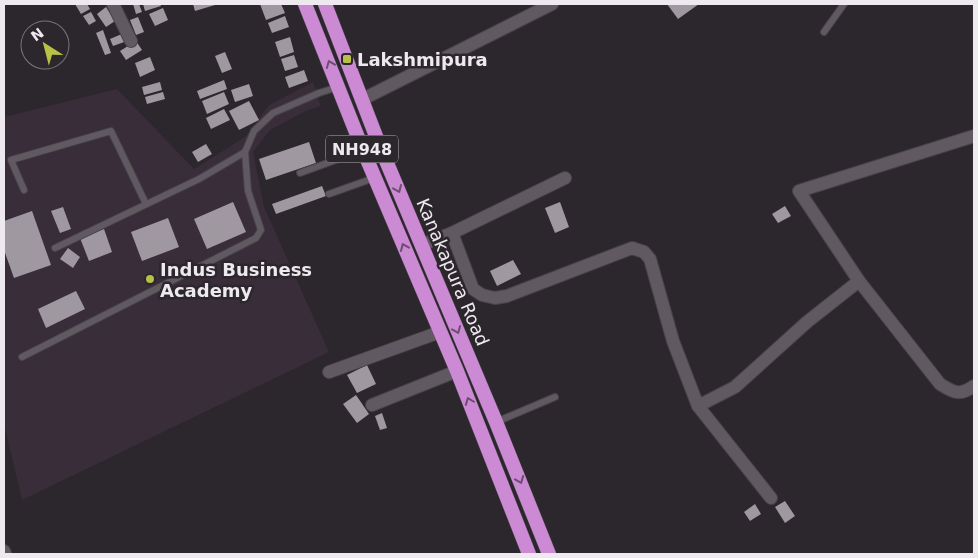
<svg xmlns="http://www.w3.org/2000/svg" width="978" height="558" font-family="'DejaVu Sans',sans-serif">
<style>
.built{fill:#382d39}
.building{fill:#a098a1}
.lines{fill:none;stroke-linecap:round;stroke-linejoin:round}
.service-casing{stroke:#484349;stroke-width:8}
.minor-casing{stroke:#484349;stroke-width:14}
.trunk-casing{stroke:#484349;stroke-width:15}
.service{stroke:#615961;stroke-width:6}
.minor{stroke:#615961;stroke-width:12}
.trunk{stroke:#cc8ad4;stroke-width:14}
.oneway{stroke:#6c4e70}
.poi-dot{fill:#b9c046;stroke:#2c262d;stroke-width:2}
.labels{text-anchor:middle;dominant-baseline:central;stroke-width:5;stroke-linejoin:round;paint-order:stroke}
.shield{fill:#2c262d;stroke:#b4aeb4;stroke-width:1}
.shield-label{font-size:16px;font-weight:bold;fill:#eee9ee}
.poi-label{font-size:18px;font-weight:bold;fill:#eee9ee;stroke:#2c262d;text-anchor:start}
.street-label{font-size:18px;fill:#eee9ee;stroke:#2c262d}
</style>
<rect width="100%" height="100%" fill="#2c262d"/>
<!-- built -->
<polygon class="built" points="313,82 321,106 306,111 270,130 253,152 264,207 329,352 22,500 4,424 4,117 117,89 194,169 245,137 269,105"/>
<!-- building -->
<g class="building">
<polygon points="75,4 87,4 90,9 81,14"/>
<polygon points="133,4 139,4 142,12 136,14"/>
<polygon points="143,4 160,4 161,6 145,11"/>
<polygon points="193,4 215,4 215,5 195,11"/>
<polygon points="260,4 281,4 285,13 266,20"/>
<polygon points="667,4 699,4 678,19"/>
<polygon points="106,7 115,21 106,27 97,14"/>
<polygon points="163,8 168,20 155,26 149,14"/>
<polygon points="91,12 96,21 89,25 83,16"/>
<polygon points="285,16 289,27 272,33 268,23"/>
<polygon points="138,17 144,32 136,35 130,20"/>
<polygon points="103,30 111,53 105,55 96,33"/>
<polygon points="124,33 127,41 113,46 110,39"/>
<polygon points="290,37 294,52 280,57 275,42"/>
<polygon points="136,41 142,50 126,60 120,51"/>
<polygon points="225,52 232,69 222,73 215,56"/>
<polygon points="294,55 298,67 285,71 281,59"/>
<polygon points="150,57 155,70 140,77 135,63"/>
<polygon points="304,70 308,81 289,88 285,77"/>
<polygon points="224,80 227,89 200,99 197,91"/>
<polygon points="160,82 162,90 144,95 142,87"/>
<polygon points="249,84 253,96 235,102 231,90"/>
<polygon points="163,92 165,99 147,104 145,97"/>
<polygon points="224,92 229,104 207,114 202,101"/>
<polygon points="249,101 259,120 239,130 229,111"/>
<polygon points="224,109 230,120 211,129 206,118"/>
<polygon points="309,142 316,163 266,180 259,159"/>
<polygon points="206,144 212,154 198,162 192,152"/>
<polygon points="322,186 326,196 276,214 272,204"/>
<polygon points="233,202 246,232 207,249 194,219"/>
<polygon points="560,202 569,227 555,233 545,208"/>
<polygon points="785,206 791,216 778,223 772,214"/>
<polygon points="63,207 71,229 60,233 51,211"/>
<polygon points="32,211 51,265 14,278 4,250 4,221"/>
<polygon points="168,218 179,247 142,261 131,232"/>
<polygon points="104,229 112,252 89,261 80,238"/>
<polygon points="68,248 80,257 73,268 60,259"/>
<polygon points="513,260 521,274 497,286 490,271"/>
<polygon points="76,291 85,309 46,328 38,309"/>
<polygon points="367,365 376,384 357,393 347,375"/>
<polygon points="356,395 369,414 357,423 343,404"/>
<polygon points="382,413 387,428 380,430 375,416"/>
<polygon points="785,501 795,516 785,523 775,507"/>
<polygon points="755,504 761,514 750,521 744,512"/>
</g>
<g class="lines">
<!-- service casing -->
<g class="service-casing">
<g id="service">
<polyline points="824,32 844,4"/>
<polyline points="300,173 363,150"/>
<polyline points="24,190 11,160 111,131 146,204"/>
<polyline points="329,194 374,178"/>
<polyline points="55,248 199,179 245,152"/>
<polyline points="22,357 256,238 261,230 248,191 245,152 254,131 273,113 319,93 338,87"/>
<polyline points="496,422 555,397"/>
</g>
</g>
<!-- minor casing -->
<g class="minor-casing">
<g id="minor">
<polyline points="113,4 131,41"/>
<polyline points="363,99 552,4"/>
<path d="M974,136L799,191L859,281L940,384C954,393 960,396 974,386"/>
<polyline points="452,233 565,178"/>
<polyline points="422,245 452,233 473,289 482,295 495,298 507,296 632,248 644,252 650,259 673,341 698,406 735,387 807,322 859,281"/>
<polyline points="329,372 440,332"/>
<polyline points="372,405 457,371"/>
<polyline points="698,406 771,498"/>
<polyline points="4,551 5,554"/>
</g>
</g>
<!-- trunk casing -->
<g class="trunk-casing">
<g id="trunk">
<polyline points="305,4 363,150 457,371 529,554"/>
<polyline points="325,4 379,144 496,422 549,554"/>
</g>
</g>
<!-- service -->
<use href="#service" class="service"/>
<!-- minor -->
<use href="#minor" class="minor"/>
<!-- trunk -->
<use href="#trunk" class="trunk"/>
</g>
<!-- one-way arrows -->
<defs><path id="oneway-chevron" d="M-2-3.5L2.5 0L-2 3.5" fill="none" stroke-width="1.6" stroke-linecap="round" stroke-linejoin="round" transform="scale(1.25)"/></defs>
<g class="oneway">
<use href="#oneway-chevron" transform="translate(330 64) rotate(-112)"/>
<use href="#oneway-chevron" transform="translate(398 189) rotate(67)"/>
<use href="#oneway-chevron" transform="translate(404 247) rotate(-113)"/>
<use href="#oneway-chevron" transform="translate(457 330) rotate(67)"/>
<use href="#oneway-chevron" transform="translate(469 401) rotate(-111)"/>
<use href="#oneway-chevron" transform="translate(520 480) rotate(68)"/>
</g>
<!-- markers -->
<g class="poi-dot">
<rect x="342" y="54" width="10" height="10" rx="2.5"/>
<circle cx="150" cy="279" r="5"/>
</g>
<g class="labels">
<!-- shield labels -->
<rect class="shield" x="326" y="135.5" width="72" height="27" rx="4"/>
<g class="shield-label">
<text x="362" y="149">NH948</text>
</g>
<!-- poi labels -->
<g class="poi-label">
<text x="357" y="59">Lakshmipura</text>
<text x="160" y="269">Indus Business<tspan x="160" dy="21">Academy</tspan></text>
</g>
<!-- street labels -->
<g class="street-label">
<text transform="translate(453 272) rotate(67)">Kanakapura Road</text>
</g>
</g>
<!-- border -->
<rect width="978" height="558" fill="none" stroke="#eee9ee" stroke-width="10"/>
<!-- north arrow -->
<g transform="translate(45 45) rotate(324)"><circle r="24" fill="#2c262d" stroke="#7a747a"/>
<path d="M0-4L9 19L0 12L-9 19Z" fill="#b9c046"/>
<text y="-8" font-size="14" font-weight="bold" text-anchor="middle" fill="#eee9ee">N</text>
</g>
</svg>
